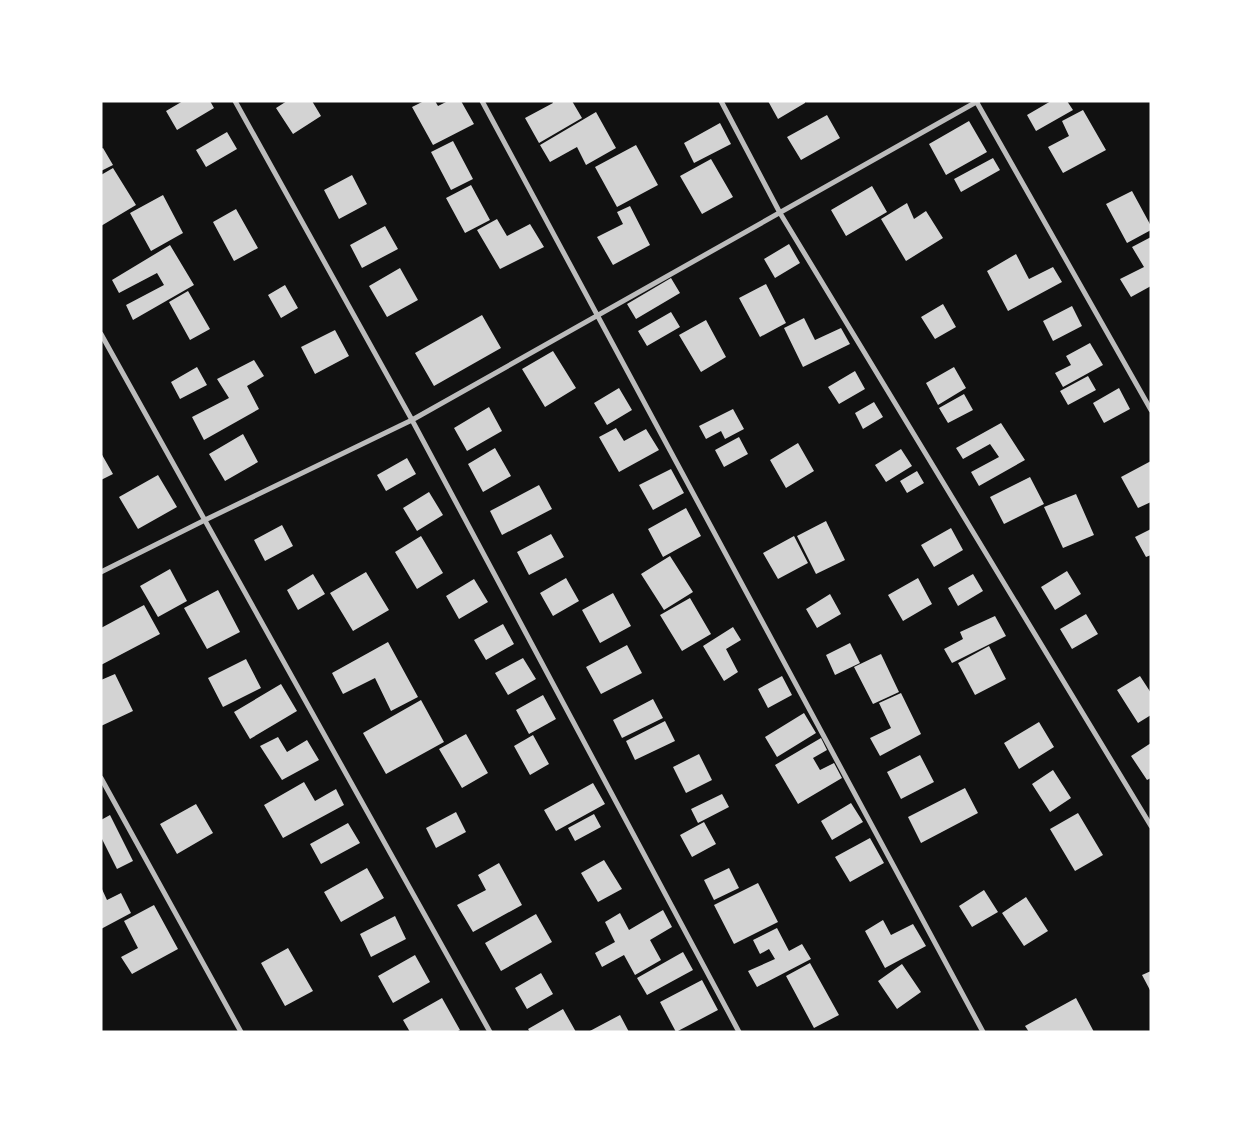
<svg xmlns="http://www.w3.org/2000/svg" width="1252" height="1133" viewBox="0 0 1252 1133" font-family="'Exo 2',sans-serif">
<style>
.building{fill:#d3d3d3}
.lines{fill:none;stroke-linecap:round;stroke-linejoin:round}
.minor{stroke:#bcbcbc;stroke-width:5}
</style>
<rect width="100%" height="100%" fill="#111"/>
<path class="building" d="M183,101h27l4,7 -37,22 -11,-19z
M287,101h25l9,15 -28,18 -17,-26z
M424,101h11l3,5 10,-5h13l13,23 -41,21 -21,-38z
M552,101h20l10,17 -43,25 -14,-25 28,-15z
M768,101h37v2l-27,16z
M1051,101h16l6,9 -37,21 -9,-16z
M1083,110l23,40 -43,23 -15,-26 21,-11 -7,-15z
M596,112l20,36 -30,17 -9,-18 -27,15 -10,-17z
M827,115l13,23 -39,22 -14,-23z
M969,121l18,31 -41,23 -17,-31z
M720,123l11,21 -37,19 -10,-20z
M227,132l10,17 -31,18 -10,-17z
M453,141l20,38 -22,11 -20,-38z
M636,145l22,40 -41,22 -22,-40z
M103,148l10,17 -12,6v-22z
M993,158l7,12 -39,22 -7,-13z
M711,159l22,38 -31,17 -22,-38z
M113,168l23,37 -35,21v-51z
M352,175l15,29 -28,15 -15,-29z
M471,185l19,35 -25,13 -19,-35z
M872,186l15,26 -41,24 -15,-26z
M1132,191l19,35v4l-24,13 -21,-39z
M163,195l20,38 -32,18 -21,-38z
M907,203l7,16 12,-8 17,27 -37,23 -25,-42z
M630,206l20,39 -37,20 -16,-28 26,-13 -6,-12z
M236,209l22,39 -24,13 -21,-39z
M497,219l10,17 23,-12 14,23 -44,22 -23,-39z
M385,226l13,23 -36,19 -12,-23z
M1151,237v49l-20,11 -11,-18 24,-12 -12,-20z
M789,244l11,19 -25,15 -11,-19z
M170,245l24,40 -61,35 -7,-15 38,-20 -7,-12 -38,20 -7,-13z
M1016,254l13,25 24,-12 9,15 -54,29 -21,-40z
M400,268l18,32 -31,17 -18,-31z
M671,278l9,15 -44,26 -9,-15z
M766,284l20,39 -26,14 -21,-39z
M285,285l13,23 -17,10 -13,-23z
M188,291l22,38 -20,11 -21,-38z
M943,304l13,23 -21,12 -14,-22z
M1072,306l10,20 -29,15 -10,-20z
M671,312l9,15 -33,19 -9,-15z
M482,315l19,33 -67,38 -19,-33z
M804,318l11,22 26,-12 9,16 -47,23 -19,-39z
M706,320l20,37 -25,15 -22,-37z
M335,330l14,26 -34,18 -14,-27z
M1090,343l13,22 -40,22 -8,-14 16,-8 -5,-9z
M553,351l23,37 -31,19 -23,-38z
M254,360l10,16 -17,10 12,23 -55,31 -12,-23 37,-19 -12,-19z
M197,367l10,18 -27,14 -9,-17z
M954,367l12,21 -28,17 -12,-22z
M855,371l10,18 -26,15 -11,-17z
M1088,376l8,14 -28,15 -8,-14z
M619,388l13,22 -25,15 -13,-22z
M1119,388l11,21 -26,14 -11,-20z
M964,394l9,16 -25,13 -9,-15z
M874,402l9,15 -20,12 -8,-16z
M489,407l13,24 -35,20 -13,-23z
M733,409l11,20 -19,10 -4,-8 -15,8 -7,-13z
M1001,423l24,37 -46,26 -8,-14 28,-15 -9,-13 -27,15 -7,-11z
M616,428l8,13 22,-12 13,21 -40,22 -20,-35z
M243,434l15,28 -33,19 -16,-27z
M739,437l9,17 -24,13 -9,-17z
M798,443l16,28 -28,17 -16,-28z
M495,448l16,28 -28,16 -15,-28z
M901,449l11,17 -26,16 -11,-17z
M101,453l12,21 -12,6z
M407,458l9,16 -30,17 -9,-16z
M1151,461v41l-13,6 -17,-31z
M671,469l13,24 -31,17 -14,-25z
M917,471l7,12 -17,10 -7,-12z
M158,475l19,32 -39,22 -19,-32z
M1030,477l14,27 -40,20 -14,-27z
M539,485l13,24 -50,26 -12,-24z
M429,492l14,23 -26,16 -14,-23z
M1076,494l18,41 -31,13 -19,-41z
M686,508l15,28 -38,21 -15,-28z
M826,521l19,39 -29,14 -19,-38z
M282,525l11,21 -28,15 -11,-21z
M951,528l12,22 -29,17 -13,-22z
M1151,529v26l-5,2 -11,-20z
M551,534l13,23 -35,18 -12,-23z
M421,536l22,37 -26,16 -22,-37z
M794,536l14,27 -30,16 -15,-26z
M670,556l23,36 -29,18 -23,-36z
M170,569l17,32 -29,16 -18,-31z
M1067,571l14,23 -26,16 -14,-23z
M366,572l23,38 -36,21 -23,-38z
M313,574l12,20 -27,16 -11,-20z
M973,574l10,17 -25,15 -10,-18z
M566,578l13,23 -26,15 -13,-23z
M918,578l14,26 -29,17 -15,-26z
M474,579l14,23 -29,17 -13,-23z
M218,590l22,42 -33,17 -23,-41z
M613,593l18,33 -31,17 -18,-33z
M830,594l11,20 -24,14 -11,-19z
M690,598l21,36 -29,17 -22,-36z
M144,605l16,29 -59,31v-37z
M1086,614l12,20 -26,15 -12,-20z
M995,616l11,20 -54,27 -8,-14 19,-10 -3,-7z
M503,624l11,20 -28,16 -12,-20z
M733,627l8,13 -15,9 12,23 -14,9 -21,-35z
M388,642l30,55 -27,14 -16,-33 -32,16 -11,-21z
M850,643l10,20 -25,12 -9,-20z
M627,645l15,28 -41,21 -15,-27z
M989,646l17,33 -31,16 -17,-32z
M881,654l18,38 -26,12 -19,-37z
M523,658l13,21 -28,16 -13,-22z
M246,659l15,29 -38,19 -15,-29z
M115,674l18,37 -32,15v-46z
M782,676l10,19 -24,13 -10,-19z
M1140,676l11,17v22l-13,8 -21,-33z
M281,684l16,27 -47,28 -16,-27z
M901,693l20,41 -41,22 -10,-18 21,-10 -12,-25z
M543,695l13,24 -27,15 -13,-24z
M653,699l10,19 -41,20 -9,-18z
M421,700l23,42 -58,32 -23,-41z
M804,713l12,20 -39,24 -12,-20z
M665,721l10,20 -40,19 -9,-19z
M1039,722l15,25 -35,22 -15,-26z
M466,734l22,39 -26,15 -23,-39z
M533,735l16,29 -19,11 -16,-29z
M278,737l9,15 20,-12 12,20 -37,20 -22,-34z
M821,738l6,12 -14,8 7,12 14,-7 8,15 -44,26 -23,-39z
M1151,743v35l-4,2 -16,-24z
M699,754l13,26 -26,13 -13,-26z
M920,755l14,27 -33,17 -14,-27z
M1053,770l18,28 -21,14 -18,-28z
M304,782l11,19 21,-12 8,16 -61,33 -19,-33z
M593,783l12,21 -49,27 -12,-21z
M965,788l13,25 -57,30 -13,-26z
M722,794l7,13 -31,16 -7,-14z
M851,803l12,19 -31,18 -11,-19z
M196,804l17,29 -36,21 -17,-30z
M456,812l10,20 -30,16 -10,-20z
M1078,813l25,42 -28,16 -25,-42z
M594,814l7,13 -26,14 -7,-13z
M110,815l23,46 -16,8 -16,-32v-17z
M704,822l12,22 -24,13 -12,-22z
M348,823l12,20 -39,21 -11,-20z
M870,838l14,25 -34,19 -15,-25z
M604,860l18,29 -24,13 -17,-29z
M499,863l23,42 -49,27 -16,-27 29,-15 -8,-15z
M367,868l17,30 -43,24 -17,-30z
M729,868l10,20 -25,12 -10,-20z
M758,883l20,39 -44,22 -20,-39z
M101,887l6,13 14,-7 10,20 -30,16z
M984,890l14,22 -26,15 -13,-21z
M1026,897l22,34 -24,15 -22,-33z
M154,905l24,44 -46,25 -11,-17 17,-9 -14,-27z
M663,910l9,17 -22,13 11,20 -26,15 -11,-20 -22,12 -7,-14 20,-11 -10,-20 15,-9 9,17z
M536,914l16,28 -51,29 -16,-28z
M395,916l11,23 -35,18 -11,-23z
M883,920l8,15 22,-11 13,22 -41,22 -20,-37z
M777,928l12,23 13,-7 9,15 -54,28 -9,-16 27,-12 -6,-10 -9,5 -7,-14z
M288,948l25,43 -28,15 -24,-43z
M683,952l10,18 -46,25 -10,-17z
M415,955l15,27 -37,21 -15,-27z
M810,963l29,52 -25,13 -28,-52z
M902,964l19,28 -24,17 -19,-28z
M1151,971v21l-9,-17z
M541,973l12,21 -26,15 -12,-21z
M702,980l16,30 -42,22 -16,-30z
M442,998l18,32 -4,2h-46l-7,-12z
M1076,998l18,34h-65l-4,-6z
M563,1009l13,23h-46l-2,-3z
M620,1015l9,17h-41z"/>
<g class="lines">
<path class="minor" d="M235,101l177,319 327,612
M482,101l501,931
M721,101l59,112 371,613
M976,101l175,309
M101,334l389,698
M101,572l104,-52 207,-100 566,-319
M101,778l140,254"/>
</g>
<rect width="1252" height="1133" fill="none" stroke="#ffffff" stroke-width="205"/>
</svg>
